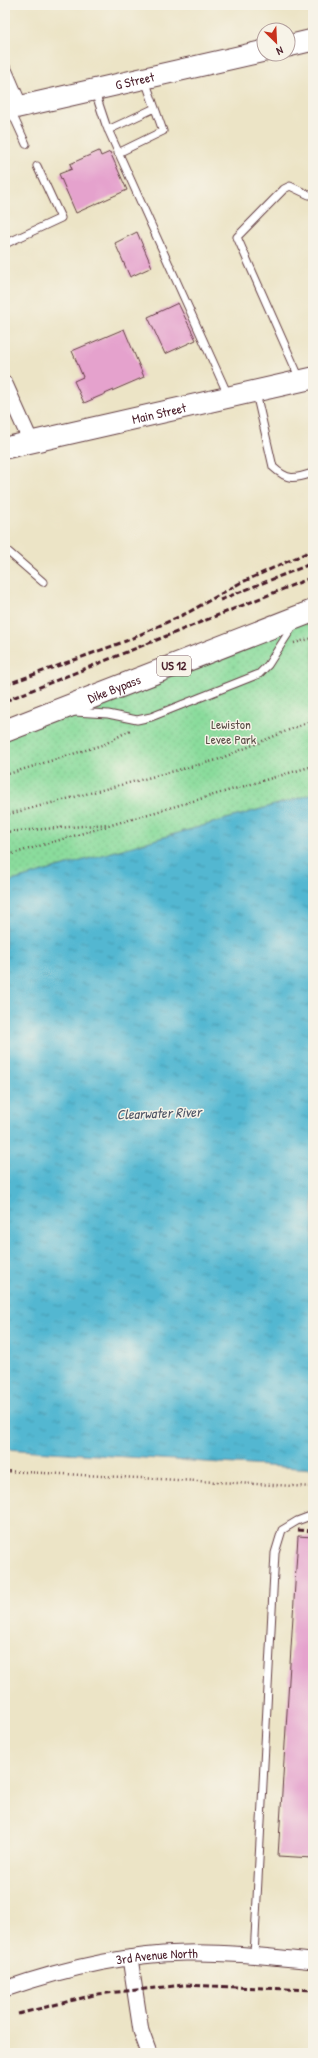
<svg xmlns="http://www.w3.org/2000/svg" width="318" height="2058" viewBox="0 0 318 2058" font-family="'Patrick Hand',sans-serif">
<style>
.park{fill:url(#park-dots);stroke:#6a7e64}
.water{fill:url(#water-ripples);stroke:#4e6b7e}
.building{fill:#e5a2cd}
.lines{fill:none;stroke-linecap:round;stroke-linejoin:round}
.lane-casing{stroke:#623d42;stroke-width:9}
.street-casing{stroke:#623d42;stroke-width:17}
.secondary-casing{stroke:#623d42;stroke-width:23}
.highway-casing{stroke:#623d42;stroke-width:24}
.path{stroke:#623d42;stroke-width:2.5;stroke-dasharray:1 3;stroke-linecap:butt}
.lane{stroke:#fff;stroke-width:7}
.street{stroke:#fff;stroke-width:15}
.secondary{stroke:#fff;stroke-width:21}
.highway{stroke:#fff;stroke-width:22}
.rail{stroke:#4a1f2b;stroke-width:3;stroke-dasharray:6 3;stroke-linecap:butt}
.labels{text-anchor:middle;stroke-width:3;stroke-linejoin:round;paint-order:stroke}
.shield{fill:#f7f3e8;stroke:#7e5f64;stroke-width:1}
.shield-label{font-size:12px;font-weight:bold;fill:#4a1f2b}
.street-label{font-size:13px;fill:#4a1f2b;stroke:#f7f3e8}
.park-label{font-size:13px;fill:#5a4e47;stroke:#f7f3e8}
.water-label{font-size:14px;font-style:italic;fill:#4d5465;stroke:#f7f3e8}
</style>
<defs>
<pattern id="park-dots" width="8" height="8" patternUnits="userSpaceOnUse"><rect width="8" height="8" fill="#8adc9c"/><path d="M2 2h.1M6 6h.1" fill="none" stroke="#79bc87" stroke-width="1.8" stroke-linecap="round"/></pattern>
<pattern id="water-ripples" width="26" height="14" patternUnits="userSpaceOnUse"><rect width="26" height="14" fill="#52b7d1"/><path d="M2 4q2-2 4 0t4 0M15 11q2-2 4 0t4 0" fill="none" stroke="#4694aa"/></pattern>
</defs>
<rect width="100%" height="100%" fill="#f7f3e8"/>
<filter id="ink" filterUnits="userSpaceOnUse"><feTurbulence type="fractalNoise" baseFrequency=".025" numOctaves="2"/><feDisplacementMap in="SourceGraphic" scale="8" xChannelSelector="R" yChannelSelector="G"/><feConvolveMatrix kernelMatrix="1 2 1 2 8 2 1 2 1" color-interpolation-filters="sRGB"/></filter>
<filter id="wash" filterUnits="userSpaceOnUse"><feTurbulence type="fractalNoise" baseFrequency=".012" numOctaves="4" result="noise"/><feDisplacementMap in="SourceGraphic" scale="16" xChannelSelector="R" yChannelSelector="G"/><feGaussianBlur stdDeviation="0.9" result="paint"/><feColorMatrix in="noise" values="0 0 0 0 0 0 0 0 0 0 0 0 0 0 0 0 0 1.4 0 .05"/><feComposite in="paint" operator="in"/></filter>
<g filter="url(#wash)">
<rect width="100%" height="100%" fill="#ece4c6"/>
<path class="park" d="M313,611v183l-308,89v-152z"/>
<path class="water" d="M313,794v675l-308,-20v-566z"/>
<g id="blocks">
<path class="building" d="M99,151l2,5 9,-4 17,38 -51,23 -17,-39 13,-5 -2,-5z
M137,232l15,35 -22,10 -15,-34z
M178,303l18,37 -31,14 -17,-37z
M124,329l20,48 -60,26 -10,-22 9,-4 -11,-26z
M298,1536l15,1v321l-35,-2z"/>
</g>
</g>
<g filter="url(#ink)">
<use href="#blocks" fill-opacity="0" stroke="#623d42" stroke-width="1"/>
<g class="lines">
<defs>
<path id="lane" d="M95,92l11,33 122,270
M11,111l15,33
M108,130l47,-22
M118,153l45,-22 -18,-51
M5,244l56,-26 -24,-52
M300,379l-63,-142 47,-48 6,-3 19,9h4
M256,393l17,74c15,14 21,12 40,6
M5,549l38,33
M74,712l34,2 29,6 14,-3 108,-43 9,-9 25,-39
M254,1956l21,-403 7,-23 15,-9 16,-6"/>
<g id="street">
<path d="M5,72l15,35"/>
<path d="M5,384l26,58"/>
<path d="M130,1958l11,73 8,22"/>
<path id="s1" d="M5,1989c58,-20 119,-35 181,-36 42,-1 85,4 127,8"/>
</g>
<g id="secondary">
<path d="M288,46l25,-6"/>
<path id="s2" d="M5,110l259,-59"/>
<path id="s3" d="M5,448l308,-70"/>
</g>
<g id="highway">
<path id="s4" d="M5,731l308,-120"/>
</g>
</defs>
<use href="#lane" class="lane-casing"/>
<use href="#street" class="street-casing"/>
<use href="#secondary" class="secondary-casing"/>
<use href="#highway" class="highway-casing"/>
<path class="path" d="M294,643l19,-5
M5,775l100,-31 27,-15
M5,815l212,-55 96,-40
M5,832l104,-8
M5,856l308,-90
M5,1471l308,16"/>
<use href="#lane" class="lane"/>
<use href="#street" class="street"/>
<use href="#secondary" class="secondary"/>
<use href="#highway" class="highway"/>
<path class="rail" d="M220,600l93,-37
M5,685l121,-44 63,-29 51,-29 73,-33
M5,701l308,-124
M298,1530l15,1
M18,2014l80,-20 86,-9 129,5"/>
</g>
</g>
<g class="labels">
<rect class="shield" x="157" y="656" width="34" height="20" rx="3"/>
<g class="shield-label">
<text x="174" y="670">US 12</text>
</g>
<g class="street-label">
<text dy="5" stroke="none"><textPath href="#s2" startOffset="133">G Street</textPath></text>
<text dy="5" stroke="none"><textPath href="#s3" startOffset="158">Main Street</textPath></text>
<text dy="5" stroke="none"><textPath href="#s4" startOffset="117">Dike Bypass</textPath></text>
<text dy="5" stroke="none"><textPath href="#s1" startOffset="156">3rd Avenue North</textPath></text>
</g>
<g class="park-label">
<text x="231" y="729">Lewiston<tspan x="231" dy="15">Levee Park</tspan></text>
</g>
<g class="water-label">
<text transform="translate(159 1113) rotate(-2)" y="5">Clearwater River</text>
</g>
</g>
<rect width="318" height="2058" fill="none" stroke="#f7f3e8" stroke-width="20"/>
<g transform="translate(276 42) rotate(156)"><circle r="19" fill="#f7f3e8" stroke="#b29e9c"/>
<path d="M0-3L7 15L0 10L-7 15Z" fill="#c8321e"/>
<text y="-6" font-size="11" font-weight="bold" text-anchor="middle" fill="#4a1f2b">N</text>
</g>
</svg>
